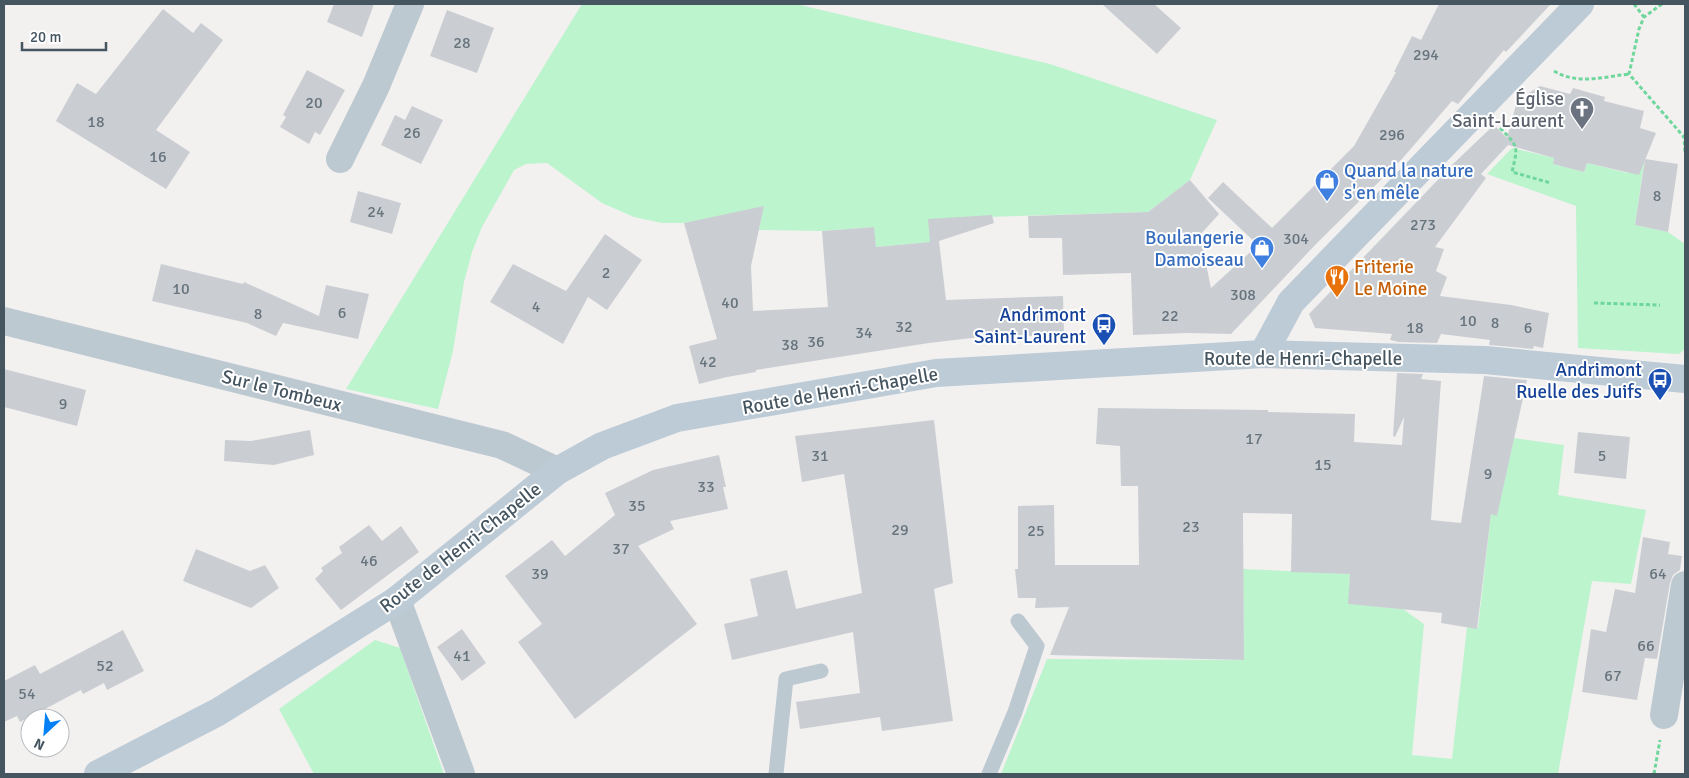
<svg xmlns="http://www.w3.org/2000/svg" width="1689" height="778" viewBox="0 0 1689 778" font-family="Signika,sans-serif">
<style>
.green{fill:#bbf4cd}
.building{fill:#caced3}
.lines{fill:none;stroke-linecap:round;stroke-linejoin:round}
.path{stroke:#6fd79c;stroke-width:3;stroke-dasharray:4 2.5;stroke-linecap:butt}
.lane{stroke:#bdc9d1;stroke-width:15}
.street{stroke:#bdc9d1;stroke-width:28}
.secondary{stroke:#bccbd6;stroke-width:28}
.labels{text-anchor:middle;stroke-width:4;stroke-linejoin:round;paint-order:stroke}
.number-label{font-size:16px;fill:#67747d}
.worship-label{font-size:19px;fill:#5b616d;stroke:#fff;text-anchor:end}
.shop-label{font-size:19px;fill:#366cbe;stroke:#fff;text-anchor:start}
.food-label{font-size:19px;fill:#c56008;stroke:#fff;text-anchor:start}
.transit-label{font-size:19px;fill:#164399;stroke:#fff;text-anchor:end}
.street-label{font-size:19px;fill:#465660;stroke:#fff}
</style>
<rect width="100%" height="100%" fill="#f3f0f0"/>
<path class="green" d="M582,4h214l254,60 167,56 -27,60 -42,32 -197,6 -21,24 -54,5 -3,-20 -51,4 -63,-1 4,-23 -79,16h-22l-28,-6 -32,-14 -55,-40 -21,1 -12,6 -32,57 -10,25 -8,30 -11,69 -15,58 -92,-20z
M1512,148l42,10 -1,6 31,8 3,-9 41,10 2,-14 14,4 -9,62 33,7 17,12v105l-6,5 -101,-6 -2,-142 -89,-32z
M1514,438l50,7 -6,50 88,15 -15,74 -39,-3 -34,193h-557l46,-115 197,1 -1,-91 107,5 -1,30 54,5 21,15 -12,131 40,4 15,-132 11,1 13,-114 6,1z
M375,640l25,8 44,126h-130l-35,-65z"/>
<path class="building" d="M334,4h40l-12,33 -35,-15z
M1102,4h52l27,24 -24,26z
M1439,4h112l-45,48 -2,-2 -46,54 -6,-3 -50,58 -85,84 -86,91 -43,-1 -55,2 -2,-62 -68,2 -1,-37h-33l-1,-22 120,-4 42,-32 29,34 -19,21 11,53 47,-43 -50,-47 15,-16 49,46 82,-82 42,-74h-2l18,-36 9,4z
M163,9l30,24 8,-10 22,17 -67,90 34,22 -24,37 -110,-68 21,-38 19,11z
M447,10l47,18 -17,45 -47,-17z
M307,70l38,20 -25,45 -5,-3 -6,12 -29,-17 6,-10 -3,-2z
M1540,86l30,8 3,-6 32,9 -1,4 40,10 -4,17 16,5 -17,42 -52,-12 -3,9 -31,-8 1,-6 -46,-13 -27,29 5,4 -51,69 9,2 -8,22 11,6 -7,19 71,9 38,8 -6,35 -9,-2 -1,3 -44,-4 1,-5 -49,-6 -4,9 -38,-1 -9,-2 2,-6 -77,-6 -6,-14 145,-151 40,-38 13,13 9,-33 10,-6 1,-5z
M412,106l31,14 -22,44 -40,-19 14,-30 10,5z
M1645,159l33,5 -10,68 -33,-7z
M358,191l43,12 -9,31 -42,-12z
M764,206l-13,60 2,45 75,-4 -6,-76 52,-4 2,20 54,-5 -2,-23 64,-4 2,8 -55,18 7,59 117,-4 1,39 -84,2 -51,6 -173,27v2l-29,5 -28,7 -10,-38 28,-7 -33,-116z
M605,234l37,26 -35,50 -19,-13 -25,47 -73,-42 23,-38 53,27z
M161,264l82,20 1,-2 75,34 7,-31 43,9 -11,45 -75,-16 -7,13 -29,-13 -95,-22z
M4,369l82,21 -9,36 -73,-19z
M1397,373l26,1 -2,5 20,2 -10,139 30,3 23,-147 43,4 -30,136 -6,-2 -14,115 -36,-6 1,-10 -94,-9 2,-30 -59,-2 1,-58 -49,-1 1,147 -194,-5 19,-48 -34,1 1,-10h-18l-3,-29h3v-63l36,-1 1,60h84l-1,-79h-17l-1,-40 -24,-2 2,-36 170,2v2l87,2 -1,28 48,3 2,-28 -9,20 -2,-1z
M934,420l19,163 -19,6 19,132 -71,10 -2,-14 -80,12 -4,-27 64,-9 -7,-61 -121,28 -8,-36 34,-8 -8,-37 37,-9 9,39 66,-16 -18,-119 -42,8 -7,-46z
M310,430l4,25 -40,10 -50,-4 1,-21 26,1z
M1578,432l52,5 -4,42 -52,-6z
M719,455l7,32h-3l5,22 -58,12 4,8 -36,17 59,78 -122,95 -57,-77 24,-18 -37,-48 47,-36 13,16 50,-41 -10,-22 48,-23z
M369,525l13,16 19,-15 18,26 -78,58 -26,-31 8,-8 -2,-3 21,-15 -3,-6z
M1643,537l27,5 -2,12 14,2 -2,14 -7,5 -3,8 -13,76 -12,-1 -8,42 -55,-8 9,-63 15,3 9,-43 20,4z
M196,549l54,22 15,-6 14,23 -28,20 -68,-27z
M462,629l24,34 -24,18 -25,-34z
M123,630l21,41 -37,19 -3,-7 -21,11 -2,-4 -61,32 -3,-6 -13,6v-41l31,-16 5,9z"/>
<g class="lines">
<path class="path" d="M1634,4l10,13
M1662,4l-18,13 -5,12 -10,45 55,63 1,15
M1554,71c23,14 49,6 75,3
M1500,128c19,19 18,18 12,44l39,11
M1594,303l66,2
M1654,774l6,-34"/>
<path class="lane" d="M776,774l10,-95 35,-8
M989,774l26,-62 22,-66 -19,-25"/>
<path class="street" d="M340,159l36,-73 34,-82
M4,321l498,124 55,26
M397,600l64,174
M1664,715l21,-130"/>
<path class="secondary" d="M1263,354l28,-52 289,-298
M98,774l120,-62 179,-112 160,-129 45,-25 75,-28 259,-45 327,-19 222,6 200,19"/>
</g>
<defs>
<symbol id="church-pin" viewBox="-11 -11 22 30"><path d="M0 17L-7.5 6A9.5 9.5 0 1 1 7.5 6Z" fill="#6b7280" stroke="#fff"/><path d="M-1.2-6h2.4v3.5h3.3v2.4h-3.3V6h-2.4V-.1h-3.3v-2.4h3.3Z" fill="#fff"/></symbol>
<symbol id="shop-pin" viewBox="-11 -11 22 30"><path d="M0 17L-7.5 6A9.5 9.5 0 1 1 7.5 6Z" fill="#3f7fe0" stroke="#fff"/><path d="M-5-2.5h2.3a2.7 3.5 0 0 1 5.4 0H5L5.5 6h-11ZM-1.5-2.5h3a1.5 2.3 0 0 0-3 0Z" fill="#fff"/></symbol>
<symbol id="restaurant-pin" viewBox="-11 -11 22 30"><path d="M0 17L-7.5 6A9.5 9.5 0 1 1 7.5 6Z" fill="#e8710a" stroke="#fff"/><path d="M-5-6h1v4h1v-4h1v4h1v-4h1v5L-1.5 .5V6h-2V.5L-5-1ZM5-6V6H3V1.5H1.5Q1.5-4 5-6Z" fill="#fff"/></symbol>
<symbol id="bus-pin" viewBox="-11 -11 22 30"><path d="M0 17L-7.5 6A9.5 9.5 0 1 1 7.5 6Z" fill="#1a4fb4" stroke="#fff"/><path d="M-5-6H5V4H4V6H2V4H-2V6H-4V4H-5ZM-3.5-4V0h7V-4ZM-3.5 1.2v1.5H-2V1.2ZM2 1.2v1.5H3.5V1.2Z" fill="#fff"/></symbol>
</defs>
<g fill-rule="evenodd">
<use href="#church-pin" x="1568" y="95" width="28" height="38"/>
<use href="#shop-pin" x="1313" y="167" width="28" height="38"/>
<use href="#shop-pin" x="1248" y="234" width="28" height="38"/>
<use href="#restaurant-pin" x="1323" y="263" width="28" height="38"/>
<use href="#bus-pin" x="1090" y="311" width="28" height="38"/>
<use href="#bus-pin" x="1646" y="366" width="28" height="38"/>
</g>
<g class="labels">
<g class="number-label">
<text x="462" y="48">28</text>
<text x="1426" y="60">294</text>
<text x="314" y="108">20</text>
<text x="96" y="127">18</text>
<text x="412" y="138">26</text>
<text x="1392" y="140">296</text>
<text x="158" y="162">16</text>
<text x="1657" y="201">8</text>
<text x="376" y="217">24</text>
<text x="1423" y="230">273</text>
<text x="1296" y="244">304</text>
<text x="606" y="278">2</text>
<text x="181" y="294">10</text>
<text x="1243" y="300">308</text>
<text x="730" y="308">40</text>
<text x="536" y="312">4</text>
<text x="342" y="318">6</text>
<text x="258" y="319">8</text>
<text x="1170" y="321">22</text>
<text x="1468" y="326">10</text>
<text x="1495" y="328">8</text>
<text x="904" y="332">32</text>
<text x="1415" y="333">18</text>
<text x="1528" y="333">6</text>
<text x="864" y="338">34</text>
<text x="816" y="347">36</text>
<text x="790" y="350">38</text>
<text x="708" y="367">42</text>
<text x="63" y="409">9</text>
<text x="1254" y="444">17</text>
<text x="820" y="461">31</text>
<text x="1602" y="461">5</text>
<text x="1323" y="470">15</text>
<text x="1488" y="479">9</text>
<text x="706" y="492">33</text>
<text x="637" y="511">35</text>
<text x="1191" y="532">23</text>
<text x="900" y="535">29</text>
<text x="1036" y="536">25</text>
<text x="621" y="554">37</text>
<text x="369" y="566">46</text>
<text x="540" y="579">39</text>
<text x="1658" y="579">64</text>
<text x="1646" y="651">66</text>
<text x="462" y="661">41</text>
<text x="105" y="671">52</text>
<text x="1613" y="681">67</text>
<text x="27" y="699">54</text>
</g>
<g class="worship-label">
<text x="1564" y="105">Église<tspan x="1564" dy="22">Saint-Laurent</tspan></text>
</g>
<g class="shop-label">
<text x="1344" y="177">Quand la nature<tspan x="1344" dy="22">s'en mêle</tspan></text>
<text x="1244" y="244" text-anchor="end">Boulangerie<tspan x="1244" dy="22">Damoiseau</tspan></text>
</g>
<g class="food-label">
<text x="1354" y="273">Friterie<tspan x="1354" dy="22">Le Moine</tspan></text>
</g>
<g class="transit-label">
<text x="1086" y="321">Andrimont<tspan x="1086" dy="22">Saint-Laurent</tspan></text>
<text x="1642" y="376">Andrimont<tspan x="1642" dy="22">Ruelle des Juifs</tspan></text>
</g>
<g class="street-label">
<text x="1303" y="365">Route de Henri-Chapelle</text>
<text transform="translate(282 390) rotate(14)" y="7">Sur le Tombeux</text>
<text transform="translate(840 390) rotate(-10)" y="7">Route de Henri-Chapelle</text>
<text transform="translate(460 547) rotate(-38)" y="7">Route de Henri-Chapelle</text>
</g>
</g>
<rect width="1689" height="778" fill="none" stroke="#465660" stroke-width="10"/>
<g transform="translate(45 733) rotate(206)"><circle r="24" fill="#ffffff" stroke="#b5bbbf"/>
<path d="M0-4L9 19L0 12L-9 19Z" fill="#0581f8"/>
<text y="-8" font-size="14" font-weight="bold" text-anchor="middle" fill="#465660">N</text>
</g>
<path d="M22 42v8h84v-8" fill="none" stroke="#465660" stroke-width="2.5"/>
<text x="30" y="42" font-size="15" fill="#465660" stroke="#ffffff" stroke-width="4" paint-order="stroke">20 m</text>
</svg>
